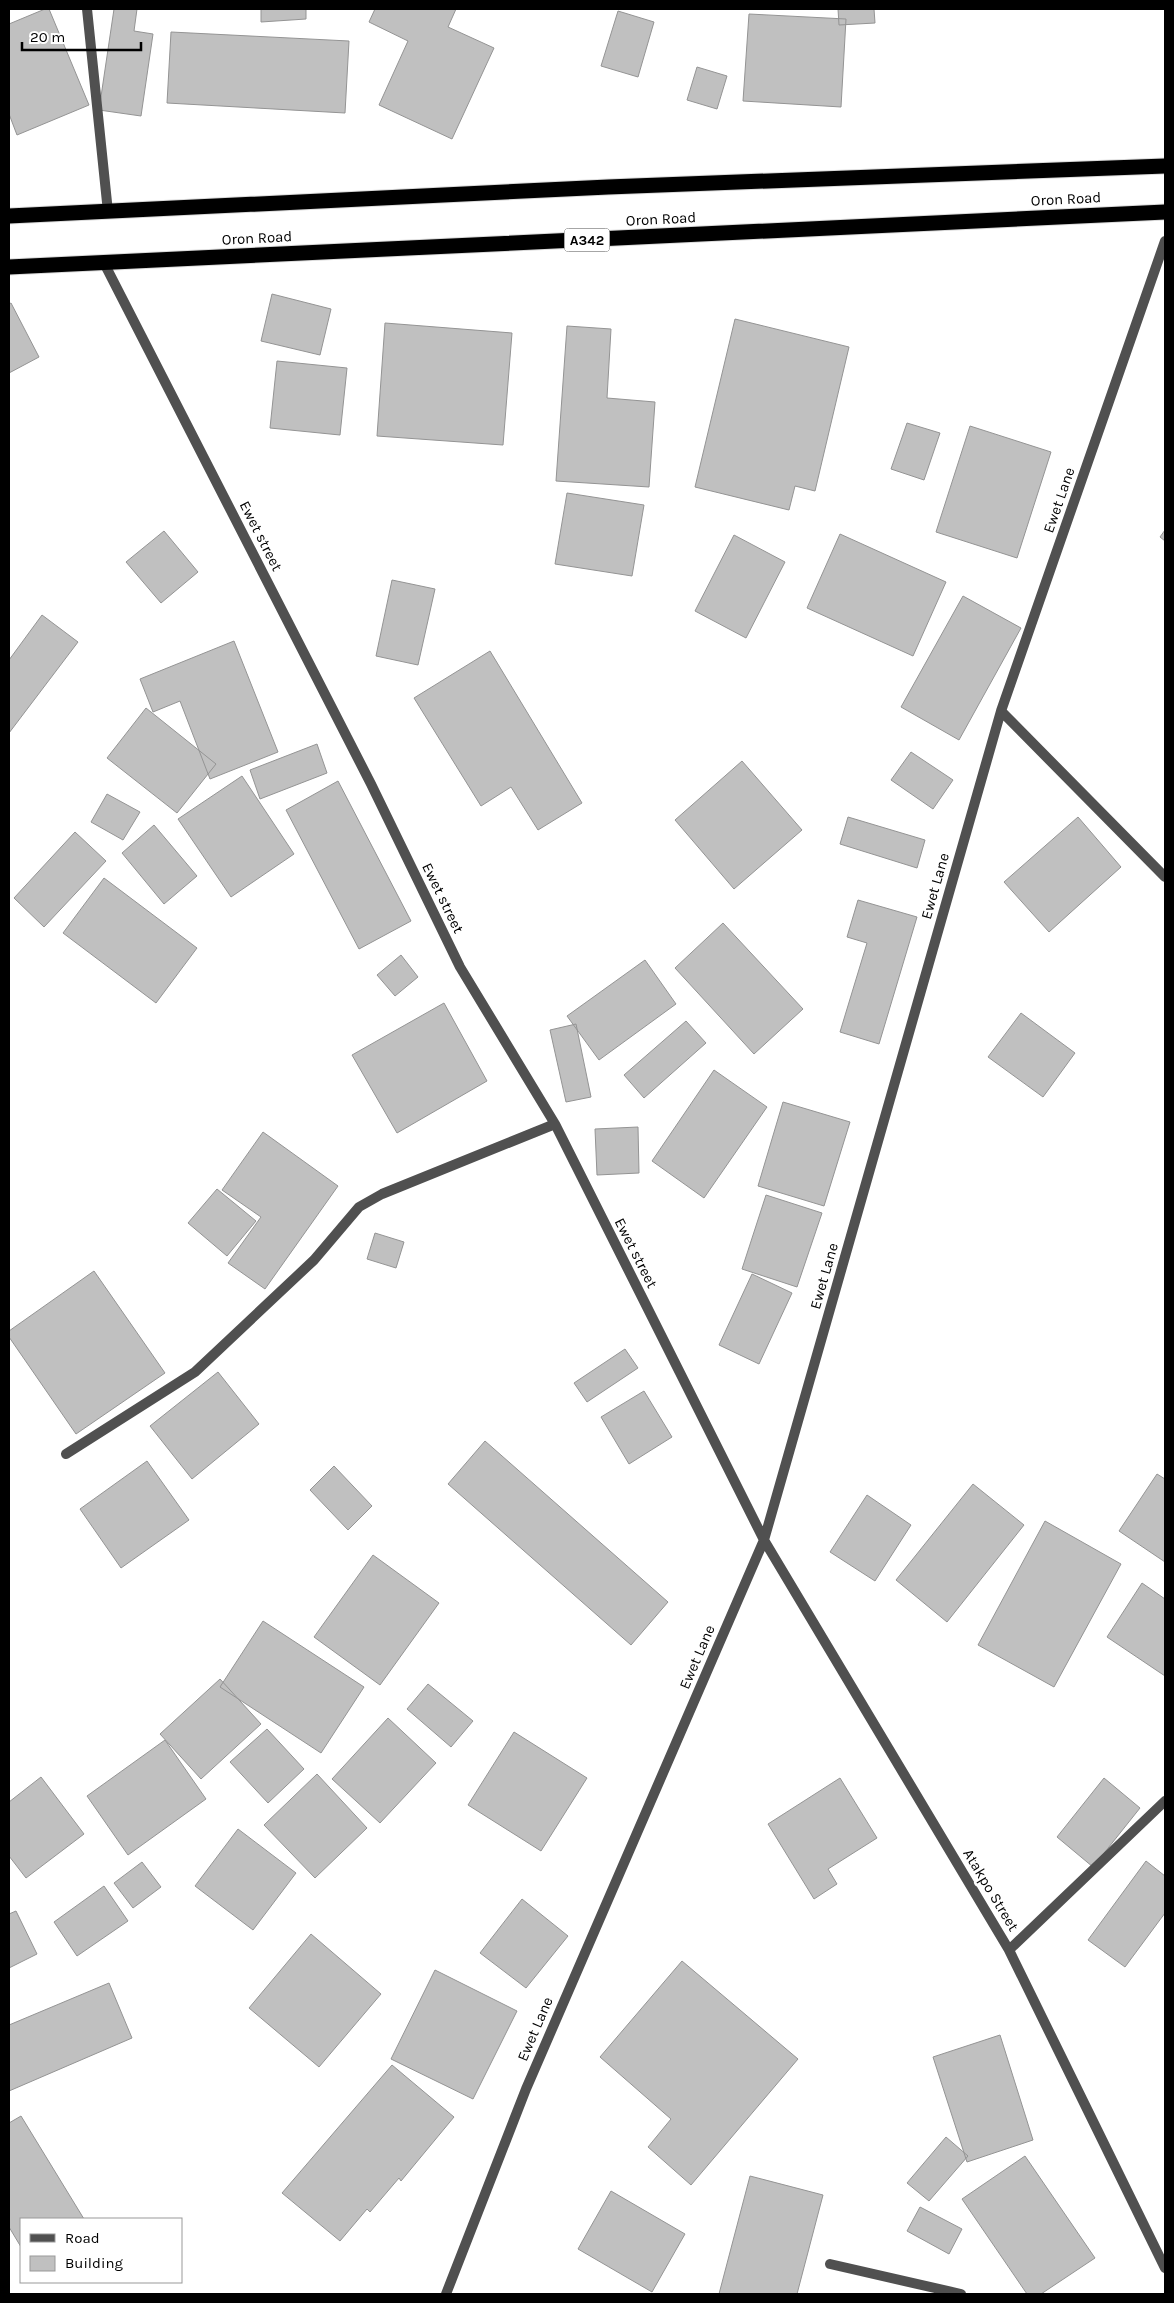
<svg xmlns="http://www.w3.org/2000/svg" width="1174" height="2303" viewBox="0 0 1174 2303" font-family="Karla,sans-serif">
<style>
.building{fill:#c0c0c0;stroke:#949494}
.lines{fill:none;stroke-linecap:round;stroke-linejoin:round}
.highway-casing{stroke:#dbdbdb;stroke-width:17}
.lane{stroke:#505050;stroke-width:10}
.street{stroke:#505050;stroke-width:10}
.highway{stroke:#000;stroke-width:15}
.labels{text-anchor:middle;stroke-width:5;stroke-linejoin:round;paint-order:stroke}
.shield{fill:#fff;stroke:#4c4c4c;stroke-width:1}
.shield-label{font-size:14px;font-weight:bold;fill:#000}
.street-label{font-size:15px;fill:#000;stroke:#fff}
</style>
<rect width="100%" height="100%" fill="#fff"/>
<path class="building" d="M45,9h4l40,96 -72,30 -8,-21v-90z
M114,9h23l-3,22 19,3 -12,82 -42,-6z
M261,9h45v10l-45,3z
M375,9h81l-8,18 46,21 -42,91 -73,-34 29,-64 -39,-19z
M838,9h36l1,14 -36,2z
M618,11l36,11 -16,55 -37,-11z
M749,14l97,5 -5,88 -98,-6z
M171,32l178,9 -4,72 -178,-10z
M697,67l30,9 -10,33 -30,-9z
M272,294l59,15 -11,46 -59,-14z
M11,303l28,54 -30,16v-69z
M735,319l114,28 -34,144 -20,-5 -6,24 -94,-23z
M385,323l127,10 -9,112 -126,-9z
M567,326l44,3 -4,69 48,4 -6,85 -93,-6z
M277,361l70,7 -7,67 -70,-7z
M907,423l33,10 -16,47 -33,-11z
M970,426l81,26 -34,106 -81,-26z
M567,493l77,12 -12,71 -77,-12z
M1165,530v11l-5,-4z
M164,531l34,41 -37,31 -35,-41z
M840,534l106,48 -33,74 -106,-48z
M734,535l51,27 -39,76 -51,-27z
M392,580l43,9 -17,76 -42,-9z
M963,596l58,32 -62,112 -58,-33z
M42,615l36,27 -69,91v-73z
M234,641l44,111 -68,27 -30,-78 -27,11 -13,-33z
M490,651l92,152 -44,27 -27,-43 -30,19 -67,-108z
M146,708l70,56 -39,49 -70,-55z
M317,744l10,29 -67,26 -10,-29z
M911,752l42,28 -20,29 -42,-29z
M742,761l60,69 -68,59 -59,-69z
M242,776l52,78 -63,43 -53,-78z
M338,781l73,140 -52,28 -73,-139z
M107,794l33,18 -17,28 -32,-18z
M848,817l77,23 -8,28 -77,-24z
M1078,817l43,50 -72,65 -45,-50z
M154,825l43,51 -33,28 -42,-51z
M75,832l31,29 -62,66 -30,-29z
M104,878l93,70 -41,55 -93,-70z
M858,900l59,17 -38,127 -39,-12 27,-89 -20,-6z
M723,923l80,86 -49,45 -79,-86z
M401,955l17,22 -23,19 -18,-21z
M645,960l31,44 -77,56 -32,-44z
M444,1003l43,78 -90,52 -45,-78z
M1021,1013l54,40 -32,44 -55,-40z
M686,1021l20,22 -62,55 -20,-23z
M576,1024l15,73 -25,5 -16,-72z
M714,1070l53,37 -63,91 -52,-37z
M783,1102l67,20 -26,84 -66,-20z
M638,1127l1,46 -42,2 -2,-46z
M263,1132l75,54 -73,103 -37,-26 33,-46 -39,-27z
M217,1189l39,32 -29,35 -39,-33z
M766,1195l56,18 -25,74 -55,-18z
M375,1233l29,9 -8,26 -29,-9z
M94,1271l71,102 -89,61 -67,-97v-6z
M752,1274l40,19 -33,71 -40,-19z
M625,1349l13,19 -51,34 -13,-19z
M218,1372l41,52 -67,55 -42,-53z
M644,1391l28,46 -43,27 -28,-47z
M485,1441l183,161 -37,43 -183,-161z
M147,1461l42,59 -68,48 -41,-59z
M334,1466l38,40 -24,24 -38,-40z
M1157,1474l8,5v83l-46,-31z
M973,1484l51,41 -77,97 -51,-42z
M867,1495l44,30 -36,56 -45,-29z
M1045,1521l76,43 -67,123 -76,-42z
M373,1555l66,48 -59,82 -66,-48z
M1142,1583l23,16v77l-58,-39z
M263,1621l101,66 -43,66 -101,-66z
M220,1679l41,45 -60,55 -41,-45z
M428,1684l45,37 -22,26 -44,-38z
M388,1718l48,45 -56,60 -48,-44z
M267,1729l37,40 -36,34 -38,-41z
M514,1732l73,46 -46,73 -73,-46z
M165,1740l41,59 -78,56 -41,-59z
M317,1774l50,54 -52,50 -51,-53z
M41,1777l43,57 -58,44 -17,-22v-54z
M840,1778l37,60 -49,31 9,15 -23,15 -46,-75z
M1104,1778l36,30 -47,59 -36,-30z
M238,1829l58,44 -43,57 -58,-44z
M1146,1861l19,15v37l-40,54 -37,-27z
M142,1862l19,25 -28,21 -19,-25z
M104,1886l24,35 -51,35 -23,-34z
M522,1899l46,37 -42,52 -46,-35z
M16,1911l21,43 -28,14v-54z
M311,1934l70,60 -62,73 -70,-59z
M682,1961l116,98 -107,126 -43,-38 23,-28 -71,-62z
M435,1970l82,41 -44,88 -82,-40z
M109,1983l23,55 -123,53v-66z
M1000,2035l33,105 -66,22 -34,-105z
M392,2065l62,52 -53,64 -2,-3 -29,34 -3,-3 -27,32 -58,-48z
M21,2116l63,103h-63v28l-12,-20v-104z
M946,2137l22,19 -39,45 -22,-18z
M1025,2156l70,102 -54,36h-14l-65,-95z
M750,2176l73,19 -26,99h-78z
M611,2191l74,43 -33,58 -74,-43z
M920,2207l42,22 -13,25 -42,-23z"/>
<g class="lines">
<defs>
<path id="highway" d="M9,216l599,-29 557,-21
M9,267l1156,-55"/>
</defs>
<use href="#highway" class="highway-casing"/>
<path class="lane" d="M830,2264l131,30"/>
<path class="street" d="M87,9l21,203
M104,263l267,521 89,183 95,157 209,416 245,410 156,318
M1001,711l164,166
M66,1454l129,-82 119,-112 45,-53 23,-13 173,-70
M1009,1950l156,-149
M446,2294l80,-205 238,-549 237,-829 164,-470"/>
<use href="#highway" class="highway"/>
</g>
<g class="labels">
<rect class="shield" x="564.5" y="228.5" width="45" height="23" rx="4"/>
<g class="shield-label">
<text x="587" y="245">A342</text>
</g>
<g class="street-label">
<text transform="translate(1066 199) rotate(-3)" y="5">Oron Road</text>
<text transform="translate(661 219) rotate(-3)" y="5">Oron Road</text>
<text transform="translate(257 238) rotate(-3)" y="5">Oron Road</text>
<text transform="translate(1059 500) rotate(-71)" y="5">Ewet Lane</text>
<text transform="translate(261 536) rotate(63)" y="5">Ewet street</text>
<text transform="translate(935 886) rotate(-74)" y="5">Ewet Lane</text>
<text transform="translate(443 898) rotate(64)" y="5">Ewet street</text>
<text transform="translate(636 1253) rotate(63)" y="5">Ewet street</text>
<text transform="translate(824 1276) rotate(-74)" y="5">Ewet Lane</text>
<text transform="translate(697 1657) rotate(-67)" y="5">Ewet Lane</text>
<text transform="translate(991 1890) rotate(59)" y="5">Atakpo Street</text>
<text transform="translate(535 2029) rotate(-67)" y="5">Ewet Lane</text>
</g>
</g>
<rect width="1174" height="2303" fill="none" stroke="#000000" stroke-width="20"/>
<rect x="20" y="2218" width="162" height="65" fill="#ffffff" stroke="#999999"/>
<rect x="30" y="2234" width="25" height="8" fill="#505050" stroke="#999999"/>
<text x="65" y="2243" font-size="15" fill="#000000">Road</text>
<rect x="30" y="2256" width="25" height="15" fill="#c0c0c0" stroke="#999999"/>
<text x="65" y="2268" font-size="15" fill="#000000">Building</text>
<path d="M22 42v8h119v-8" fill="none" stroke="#000000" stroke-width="2.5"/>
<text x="30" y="42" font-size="15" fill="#000000" stroke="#ffffff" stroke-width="4" paint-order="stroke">20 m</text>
</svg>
